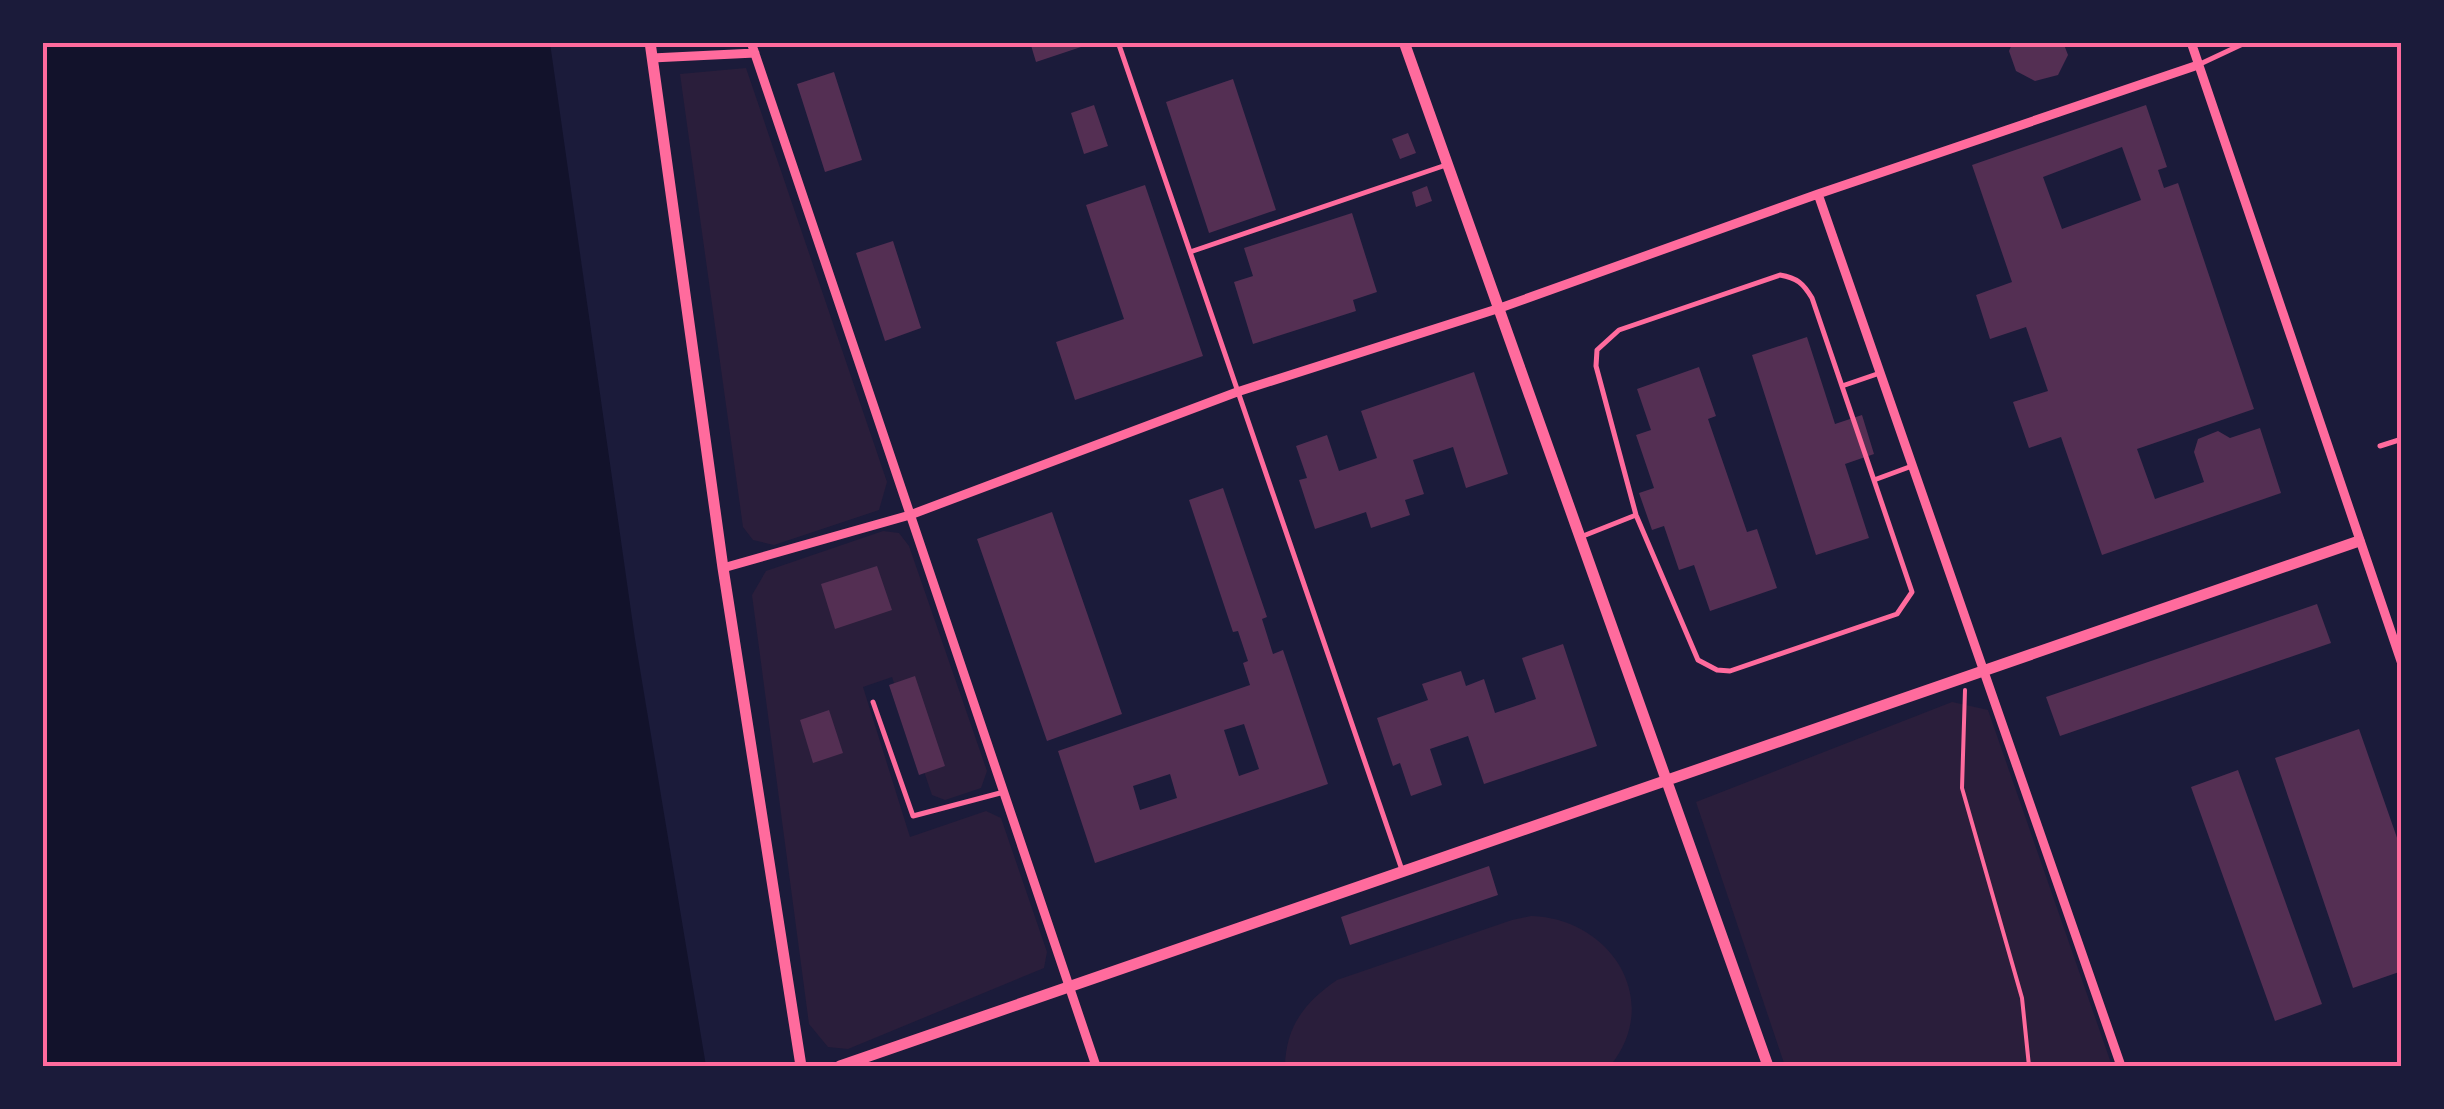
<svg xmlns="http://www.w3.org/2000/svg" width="2444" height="1109" viewBox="0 0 2444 1109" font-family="'Crimson Pro',serif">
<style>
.green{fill:#2a1e3b}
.water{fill:#12122b}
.building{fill:#542f53;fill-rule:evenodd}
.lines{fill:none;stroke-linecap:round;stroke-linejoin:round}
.path{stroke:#ff6b9d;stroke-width:4}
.service{stroke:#ff6b9d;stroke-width:5}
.minor{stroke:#ff6b9d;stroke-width:9}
.tertiary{stroke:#ff6b9d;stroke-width:11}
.neatline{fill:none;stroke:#ff6b9d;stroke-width:4}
</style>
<rect width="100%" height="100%" fill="#1b1b3a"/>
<path class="green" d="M746,68l141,414 -8,28 -105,35 -21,-5 -10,-13 -63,-453z
M883,531l16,2 10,13 78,225 -6,17 -36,12 -13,-5 -40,-118 -29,10 47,150 76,-26 15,7 46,134 -3,16 -196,81 -20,-2 -19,-23 -57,-429 14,-24z
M1952,702l36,8 124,356h-327l-89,-264z
M1531,916c79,2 133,84 79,150h-325c1,-40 20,-64 52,-86l175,-60z"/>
<path class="water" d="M42,43h508l85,596 71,427h-663z"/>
<path class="building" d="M1030,42h63v1l-57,19z
M2013,42h50l5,13 -10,20 -23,6 -19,-10 -7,-20z
M834,72l28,88 -37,12 -28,-88z
M1233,79l43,131 -67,23 -43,-131z
M1094,105l14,41 -24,8 -13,-41z
M2146,105l21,62 -9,3 6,18 14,-5 76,226 -117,40 18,50 49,-17 -10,-30 4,-13 20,-8 12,7 30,-10 21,65 -179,62 -41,-118 -32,11 -16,-46 35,-11 -22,-64 -36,12 -14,-44 36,-13 -40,-117zM2122,147l19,53 -79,29 -19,-52z
M1408,133l8,20 -16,6 -8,-20z
M1145,185l58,171 -128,44 -19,-58 68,-23 -38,-114z
M1427,186l5,15 -16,6 -4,-15z
M1352,213l25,79 -24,8 3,11 -103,33 -19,-62 19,-6 -9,-28z
M893,241l28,87 -36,13 -29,-88z
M1807,337l28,87 27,-9 12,39 -29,10 24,74 -53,17 -64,-200z
M1699,367l17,49 -8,3 39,113 10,-3 20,59 -67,23 -16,-46 -15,5 -15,-44 -12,4 -13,-37 15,-5 -18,-53 15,-5 -14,-41z
M1474,372l34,102 -42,14 -13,-41 -40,13 11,34 -19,6 5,15 -39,13 -5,-16 -51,17 -16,-49 8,-2 -11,-32 31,-11 12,36 38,-13 -16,-47z
M1223,488l44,129 -5,2 11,35 10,-4 45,134 -233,79 -37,-112 192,-66 -7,-22 5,-2 -10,-30 -5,1 -44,-132zM1244,724l15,45 -20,7 -15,-46zM1170,774l7,24 -37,12 -7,-24z
M1052,512l70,202 -75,27 -70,-202z
M877,566l15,44 -57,19 -14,-45z
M2317,604l14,39 -271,93 -14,-39z
M1563,644l34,102 -113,38 -16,-48 -38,13 12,36 -31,11 -11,-33 -7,3 -16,-48 51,-18 -6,-16 39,-13 5,15 18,-7 11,34 41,-14 -14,-41z
M915,676l30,90 -26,9 -30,-90z
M829,710l14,43 -30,10 -13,-43z
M2359,729l43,123v119l-49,17 -78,-230z
M2238,770l84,234 -47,17 -84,-234z
M1489,866l9,29 -148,50 -9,-28z"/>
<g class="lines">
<path class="path" d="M1965,690l-3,98 60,210 7,68"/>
<path class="service" d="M1118,42l283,825
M2198,65l49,-23
M1190,252l256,-87
M1780,275c17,3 23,8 32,23l100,294 -15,22 -167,57 -13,-1 -19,-10 -62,-145 -40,-149 1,-16 22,-20z
M1842,386l38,-13
M2380,446l22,-7
M1874,480l38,-14
M1583,536l53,-21
M873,702l40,114 91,-24"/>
<path class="minor" d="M751,42l345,1024
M2191,42l211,622
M652,58l103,-5
M1818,194l303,872
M723,568l187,-53 327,-123 263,-84 318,-114 380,-129"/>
<path class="tertiary" d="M650,42l73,526 78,498
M1404,42l364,1024
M840,1066c505,-179 1012,-352 1519,-525"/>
</g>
<rect width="2444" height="1109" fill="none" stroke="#1b1b3a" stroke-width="90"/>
<rect x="45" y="45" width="2354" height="1019" class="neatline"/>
</svg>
